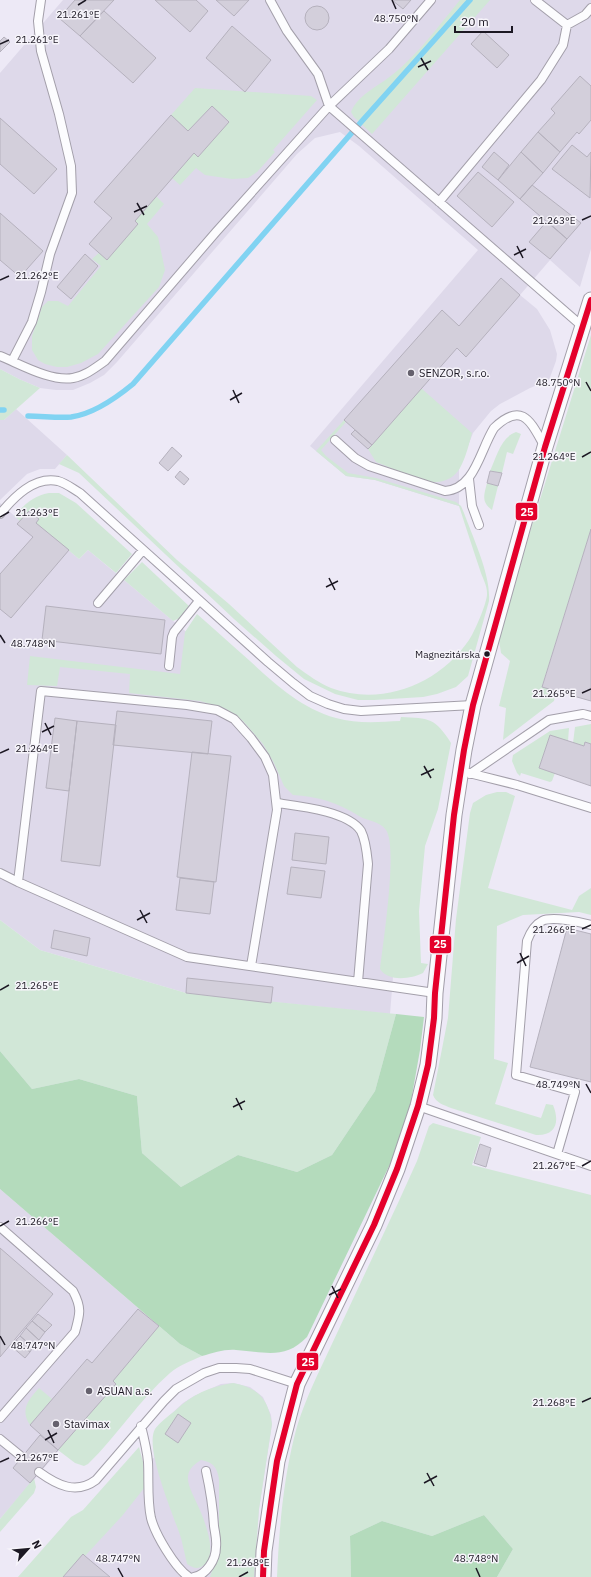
<svg xmlns="http://www.w3.org/2000/svg" width="591" height="1577" viewBox="0 0 591 1577" font-family="'IBM Plex Sans',sans-serif">
<style>
.commercial{fill:#ded9ea}
.green{fill:#d1e7d7}
.forest{fill:#b4dbbc}
.lines{fill:none;stroke-linecap:round;stroke-linejoin:round}
.stream{stroke:#81d3f2;stroke-width:5.5}
.building{fill:#d3cfdb;stroke:#b5b1bd}
.lane-casing{stroke:#a39faa;stroke-width:10}
.street-casing{stroke:#a39faa;stroke-width:17}
.lane{stroke:#fcfcfe;stroke-width:8}
.street{stroke:#fcfcfe;stroke-width:15}
.bus-1-casing{stroke:#f6f4fa;stroke-width:9}
.bus-1{stroke:#e4002b;stroke-width:6}
.ticks{fill:none;stroke:#1c1823;stroke-width:1.5}
.poi-dot{fill:#65616d;stroke:#f6f4fa;stroke-width:1.5}
.bus-dot{fill:#1c1823;stroke:#f6f4fa;stroke-width:1.5}
.labels{text-anchor:middle;stroke-width:3;stroke-linejoin:round;paint-order:stroke}
.bus-label{font-size:10px;fill:#1c1823;stroke:#f6f4fa;text-anchor:end}
.poi-label{font-size:11px;fill:#1c1823;stroke:#f6f4fa;text-anchor:start}
.ticks-label{font-size:10px;text-anchor:middle;fill:#1c1823;stroke:#f6f4fa;stroke-width:3;stroke-linejoin:round;paint-order:stroke}
.line-badge{stroke:#f6f4fa;stroke-width:1.5}
.badge-label{font-size:11px;text-anchor:middle;font-weight:bold;fill:#fff}
</style>
<rect width="100%" height="100%" fill="#ede9f6"/>
<path class="commercial" d="M63,0h528v249l-11,38 -30,-27 -30,35 17,14 13,21 7,24 -1,7 -7,19 -19,8 -30,16 -9,7 -18,22 -14,36v37l-84,-26 -29,-4 -36,-30 168,-196 -119,-104 -19,-14 -25,6 -18,16 -180,208 -13,13 -14,8 -17,7h-17l-16,-2 -21,-9 -19,-10v-296z
M16,409l51,46 -12,14h-15l-13,5 -27,26v-80h4z
M0,503l20,18 9,-10 10,8 -2,4 42,36 9,-9 318,265 -16,199 -204,-21 -146,-43 -40,-30z
M0,1189l159,137 -46,55 3,3 -116,135z
M233,1383l17,4 13,10 8,18 1,9 -13,85 -5,68h-199l86,-115 13,-4 -1,-17 3,-13 27,-25 11,-7 27,-12z"/>
<path class="green" d="M460,0h30l-118,134 -18,-17 -3,-5c5,-14 21,-23 33,-31 30,-21 53,-53 76,-81z
M195,88l116,8 6,4 -44,50 2,2 -18,20 -9,6 -16,1 -27,-4 -9,-7 -16,17 -8,-7 22,-25 4,4 31,-36 -17,-15 -24,25 -17,-16z
M156,196l8,8 -17,20 11,13 7,33 -6,17 -61,67 -17,9 -14,4h-10l-12,-3 -7,-4 -6,-10v-14l10,-29 6,-6h10l10,5 33,-40 -9,-7 43,-38z
M591,335v194l-49,157 14,5 -2,10 -51,39 3,-32 -7,-2 11,-45 -9,-8 -2,-13 30,-105z
M0,369l19,10 21,9 -36,32h-4z
M421,388l51,45c-3,11 -6,24 -12,35 -5,9 -16,15 -26,14 -16,-1 -42,-14 -58,-20l-8,-13z
M344,420l2,2 -25,28 5,6 22,17 28,5 80,24 5,4 3,7c9,25 27,62 25,88l-21,75 -12,11 -19,7 -14,3 -49,3h-16l-23,-6 -31,-15 -28,-23 -42,-37 -155,-146 -20,-9 8,-9 110,105 52,44 68,63c11,8 22,16 34,21 51,19 108,-4 138,-48 5,-7 19,-39 18,-47 0,-8 -5,-16 -7,-23 -7,-21 -14,-42 -21,-64l-84,-26 -29,-4 -30,-25z
M516,432l5,2 -8,20 -6,-2 -5,21 -12,-2c6,-13 11,-34 26,-39z
M487,483l11,3 -6,24c-11,-8 -8,-15 -5,-27z
M49,493h10l17,10 56,51 -16,19 -28,-23 -9,9 -43,-36 3,-4 -10,-8 -9,10 -6,-5c11,-12 19,-20 35,-23z
M142,562l47,44 -9,12 -7,3 -49,-41z
M197,614c18,16 35,31 53,47 26,24 51,47 86,57 21,6 43,4 64,3l1,-4c28,1 34,1 50,26l-13,66 -13,37 -6,65 2,52 7,1 -5,9c-12,6 -35,9 -43,-4 3,-26 18,-122 6,-139 -6,-9 -19,-9 -27,-14 -20,-13 -42,-20 -66,-21l-9,-9 -10,-23 -11,-19 -20,-23 -17,-12 -26,-8 -71,-8 1,-19 -70,-7 -3,19 -30,-1 3,-29 150,18 5,-42z
M591,724v20l-6,-2 -1,4 -11,-3 2,-16z
M569,728l-1,13 -18,-5 -11,32 16,5 -3,8 -2,1 -29,-9 -1,3 -3,-3 -5,-12 1,-6 37,-24z
M497,792h9l9,4 -27,92 84,22 7,-14 12,-8v27l-12,-3 -56,3 -26,11 -3,133 14,4 -13,41 46,14 5,-14 7,1c7,17 3,31 -17,30l-85,-27c-7,-3 -15,-5 -18,-13l15,-77 8,-99 14,-106 3,-10 13,-8z
M0,920l40,30 146,43 210,21 -21,77 -43,64 -35,17 -59,-17 -57,32 -39,-34 -5,-57 -58,-17 -47,10 -32,-38z
M433,1123l48,14 -9,28 119,30v382h-94l16,-28 -29,-34 -52,21 -50,-15 -32,15 1,41h-74c2,-46 6,-94 17,-139 5,-21 13,-40 22,-60l82,-175 19,-42 12,-35z
M159,1326l21,18 22,12c-11,5 -23,9 -32,17 -31,27 -53,63 -82,91l-4,2 -9,-3 -17,-13 57,-66 -2,-3z
M233,1383c25,5 35,15 39,41l-13,85 -5,68h-44l6,-18 3,-19v-61c-2,-12 -6,-17 -18,-19 -6,4 -12,8 -13,16 -1,10 7,22 11,32 6,14 19,46 5,57 -6,5 -11,3 -17,-1 -2,-9 -4,-18 -6,-26 -7,-22 -37,-90 -26,-109 5,-7 15,-14 21,-19 15,-15 35,-24 57,-27z
M39,1388l13,11 -22,26c-10,-15 -2,-25 9,-37z
M139,1447l4,15 2,25 -23,29 -37,40 -2,-2 -20,23h-45l53,-60 12,-7z
M34,1478l2,9 -2,6 -34,39v-13z"/>
<path class="forest" d="M396,1014l28,3 -4,33 -10,57 -18,53 -85,177c-22,23 -42,15 -71,13 -12,-1 -22,3 -34,6l-22,-12 -180,-155v-138l32,38 47,-10 58,17 5,57 39,34 57,-32 59,17 35,-17 43,-64z
M484,1515l29,34 -16,28h-146l-1,-41 32,-15 50,15z"/>
<g class="lines">
<path class="stream" d="M0,410h4
M28,416c14,0 29,2 43,1 23,-3 45,-19 62,-33l229,-263 108,-121"/>
</g>
<path class="building" d="M75,0h39l-34,36 -21,-18z
M155,0h41l12,11 -18,21z
M216,0h33l-15,16z
M392,0h19l-8,9z
M305 18a12 12 0 1 1 24 0a12 12 0 1 1-24 0Z
M104,11l52,47 -23,25 -53,-47z
M232,26l39,34 -26,32 -39,-34z
M483,31l26,24 -12,13 -26,-24z
M4,37l6,5 -10,10v-11z
M580,76l11,10v34l-12,14 -2,-2 -17,20 -22,-20 17,-19 -4,-4z
M212,106l17,16 -31,35 -4,-4 -59,68 3,3 -31,36 -18,-16 23,-26 -18,-16 77,-87 17,16z
M0,118l57,51 -23,25 -34,-30z
M538,132l22,20 -17,21 -22,-21z
M572,145l15,12 4,-5 -1,46 -38,-29z
M494,152l15,13 -11,15 -16,-13z
M521,152l22,21 -23,26 -22,-19z
M478,172l36,30 -22,25 -35,-31z
M532,185l49,38 -14,16 -47,-40z
M0,213l43,38 -23,26 -20,-17z
M547,221l20,18 -17,20 -21,-17z
M85,254l13,12 -27,33 -14,-12z
M501,278l19,17 -54,62 -9,-9 -85,97 -28,-25 98,-110 17,16z
M355,430l17,15 -4,4 -17,-15z
M172,447l10,9 -14,15 -9,-8z
M180,471l9,8 -5,6 -9,-8z
M490,471l12,2 -4,13 -11,-3z
M29,511l10,8 -3,4 33,27 -58,68 -11,-9v-35l33,-37 -16,-13z
M591,529v172l-49,-14z
M46,606l119,14 -4,34 -119,-14z
M117,711l95,10 -4,33 -95,-9z
M55,718l22,3 -8,70 -23,-3z
M77,721l39,4 -16,141 -39,-5z
M550,735l34,11 1,-4 6,2v42l-52,-18z
M192,752l39,4 -15,126 -39,-5z
M295,833l34,4 -3,27 -34,-4z
M291,867l34,4 -4,27 -34,-4z
M180,878l34,4 -4,32 -34,-4z
M567,928l24,6v148l-61,-15z
M54,930l36,8 -3,18 -36,-8z
M187,978l86,9 -2,16 -85,-10z
M480,1144l11,4 -5,19 -12,-4z
M0,1248l53,46 -53,63z
M138,1309l21,17 -46,55 3,3 -58,66 -28,-25 57,-66 5,4z
M38,1314l14,11 -7,7 -13,-11z
M32,1321l13,11 -6,8 -13,-12z
M26,1328l13,12 -6,7 -13,-11z
M20,1336l13,11 -3,5 -14,-12z
M16,1340l14,12 -5,6 -14,-12z
M178,1414l13,9 -13,20 -13,-9z
M40,1435l18,15 -28,33 -17,-15z
M83,1554l2,2 25,21h-47z"/>
<g class="lines">
<defs>
<path id="lane" d="M270,0l17,31 31,43 11,32 60,-57 42,-49
M535,0l32,25 18,-10 6,-7
M439,202l102,-122 22,-35 4,-20
M0,356c20,8 51,26 73,22 12,-2 22,-10 32,-17l111,-129 113,-126 254,221
M12,361l20,-39 9,-30 9,-38 22,-61 -1,-27 -12,-52 -18,-63 -3,-30 3,-21
M335,440l20,18 14,8 76,25c30,-2 35,-41 49,-63 29,-28 37,-5 51,19
M469,479l3,27 7,19
M0,514c14,-17 34,-38 58,-33 8,2 15,8 22,12l188,169 25,21 17,13 18,8 16,5 17,2 112,-6
M98,603l45,-53
M169,666l3,-29 2,-5 25,-31
M469,773l48,12 74,23
M470,774l79,-54 34,-6 8,2
M277,803c21,3 71,8 84,28 5,10 6,23 7,33l-10,118
M0,873l18,9
M251,966l26,-156 -4,-35 -8,-18 -14,-19 -17,-19 -17,-9 -30,-5 -146,-14 -23,191 169,75 248,36
M418,1106l173,60
M557,1154l18,-62 -59,-17 11,-134c3,-8 7,-16 15,-20 10,-5 38,1 49,4
M0,1227l73,64c9,17 7,23 2,41l-75,86
M141,1426c3,12 6,24 7,36 1,19 -1,38 3,56 4,16 24,50 38,59
M0,1439l22,18
M39,1472c18,13 37,23 57,8l68,-79 12,-12 28,-16 15,-5h17l14,1 47,15
M194,1577c12,-2 22,-17 22,-30 1,-7 -1,-14 -2,-21 -1,-19 -4,-37 -8,-55"/>
<path id="street" d="M263,1577l1,-26 13,-90 20,-77 77,-159 23,-56 21,-63 10,-41 6,-47 1,-25 19,-178 10,-65 9,-45 72,-258 46,-147"/>
</defs>
<use href="#lane" class="lane-casing"/>
<use href="#street" class="street-casing"/>
<use href="#lane" class="lane"/>
<use href="#street" class="street"/>
<defs>
<path id="bus-1" d="M263,1577l1,-26 13,-90 20,-77 77,-159 23,-56 21,-63 10,-41 6,-47 1,-25 19,-178 10,-65 9,-45 72,-258 46,-147"/>
</defs>
<use href="#bus-1" class="bus-1-casing"/>
<use href="#bus-1" class="bus-1"/>
</g>
<path class="ticks" d="M392,0l4,9M78,5l8,-5M0,44l9,-4M421,58l7,12M418,67l13,-6M137,203l7,12M134,212l13,-6M582,220l9,-4M517,246l6,12M514,255l12,-6M0,280l9,-4M586,382l5,9M233,390l6,13M230,400l12,-7M582,457l9,-5M0,517l9,-5M329,578l6,12M326,587l12,-6M0,635l5,8M582,693l9,-4M45,723l6,12M42,732l12,-6M0,753l9,-4M424,766l7,12M421,775l13,-6M140,910l7,13M137,920l13,-7M582,929l9,-4M520,953l6,13M517,963l12,-7M0,990l9,-5M586,1084l5,9M236,1098l6,12M233,1107l12,-6M582,1166l9,-5M0,1226l9,-5M332,1286l6,12M329,1295l12,-6M0,1336l5,9M582,1402l9,-4M48,1430l6,13M45,1440l12,-7M0,1462l9,-4M427,1473l7,13M424,1483l13,-7M118,1568l5,9M476,1568l4,9M239,1577l9,-5"/>
<g class="poi-dot">
<circle cx="411" cy="373" r="4"/>
<circle cx="89" cy="1391" r="4"/>
<circle cx="56" cy="1424" r="4"/>
</g>
<circle class="bus-dot" cx="487" cy="654" r="3.5"/>
<g class="labels">
<g class="bus-label">
<text x="480" y="658">Magnezitárska</text>
</g>
<g class="poi-label">
<text x="419" y="377">SENZOR, s.r.o.</text>
<text x="97" y="1395">ASUAN a.s.</text>
<text x="64" y="1428">Stavimax</text>
</g>
</g>
<g class="ticks-label">
<text x="78" y="18">21.261°E</text>
<text x="396" y="22">48.750°N</text>
<text x="37" y="43">21.261°E</text>
<text x="554" y="224">21.263°E</text>
<text x="37" y="279">21.262°E</text>
<text x="558" y="386">48.750°N</text>
<text x="554" y="460">21.264°E</text>
<text x="37" y="516">21.263°E</text>
<text x="33" y="647">48.748°N</text>
<text x="554" y="697">21.265°E</text>
<text x="37" y="752">21.264°E</text>
<text x="554" y="933">21.266°E</text>
<text x="37" y="989">21.265°E</text>
<text x="558" y="1088">48.749°N</text>
<text x="554" y="1169">21.267°E</text>
<text x="37" y="1225">21.266°E</text>
<text x="33" y="1349">48.747°N</text>
<text x="554" y="1406">21.268°E</text>
<text x="37" y="1461">21.267°E</text>
<text x="118" y="1562">48.747°N</text>
<text x="476" y="1562">48.748°N</text>
<text x="248" y="1566">21.268°E</text>
</g>
<g class="line-badge">
<rect x="515" y="502" width="23" height="19" rx="4" fill="#e4002b"/>
<rect x="429" y="935" width="23" height="19" rx="4" fill="#e4002b"/>
<rect x="296" y="1352" width="23" height="19" rx="4" fill="#e4002b"/>
</g>
<g class="badge-label">
<text x="527" y="516">25</text>
<text x="440" y="948">25</text>
<text x="308" y="1366">25</text>
</g>
<g transform="translate(28 1549) rotate(63)" stroke="#f6f4fa" stroke-width="3" paint-order="stroke">
<path d="M0-3L7 15L0 10L-7 15Z" fill="#1c1823"/>
<text y="-6" font-size="11" font-weight="bold" text-anchor="middle" fill="#1c1823">N</text>
</g>
<path d="M455 26v6h57v-6" fill="none" stroke="#1c1823" stroke-width="2"/>
<text x="461" y="26" font-size="12" fill="#1c1823" stroke="#f6f4fa" stroke-width="3" paint-order="stroke">20 m</text>
</svg>
